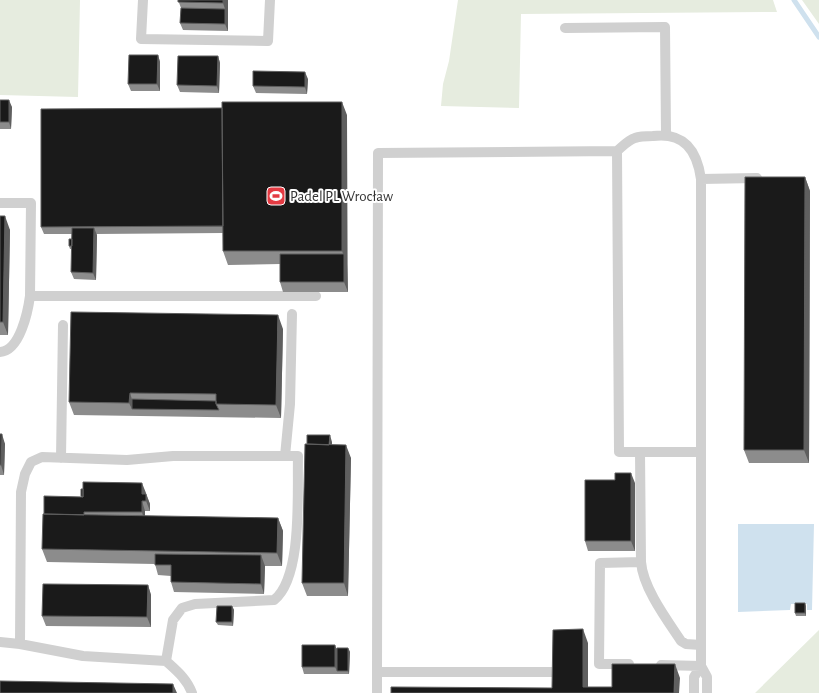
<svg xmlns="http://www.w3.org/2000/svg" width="819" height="693" viewBox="0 0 819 693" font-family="'Alegreya Sans',sans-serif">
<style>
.green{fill:#e6ecdf}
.water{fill:#cfe1ee}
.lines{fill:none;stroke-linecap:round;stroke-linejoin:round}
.stream{stroke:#cfe1ee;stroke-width:5}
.service{stroke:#d0d0d0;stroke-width:10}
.wall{fill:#8c8c8c}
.shaded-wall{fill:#5f5f5f}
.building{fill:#1a1a1a;stroke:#5f5f5f}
.labels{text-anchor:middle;stroke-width:4;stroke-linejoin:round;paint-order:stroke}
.poi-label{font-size:15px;fill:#333;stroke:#fff;text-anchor:start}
</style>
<rect width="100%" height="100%" fill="#fff"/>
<path class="green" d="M0,0h80l-2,97 -78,-2z
M458,0h315l4,12 -256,2 -2,94 -78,-2 2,-22 6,-23z
M802,0h17v24z
M819,630v63h-64z"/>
<path class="water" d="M738,524h76l-2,86h-5v-6h-16l-1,6 -52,2z"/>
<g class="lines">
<path class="stream" d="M794,0l25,37"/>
<path class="service" d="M143,0l-2,39 127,2 2,-41
M565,28l100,-1 1,107
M617,151l2,301h82
M0,203h31l-1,93h286
M0,352c20,-1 28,-41 30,-56
M285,456l5,-52 2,-90
M61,458l2,-133
M641,562c2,26 26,58 40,79l5,3 15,1
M0,642l20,2 63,12 83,5 7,-41 9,-12 13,-4 79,-4c29,-23 23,-108 24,-144h-125l-46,4 -85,-3 -11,5 -6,12 -4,18 -1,152
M166,661c11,10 21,18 26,32
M629,664h-30l1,-101 41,-1 -1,-110
M661,665l40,1
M552,672h-175l1,-519 239,-2c5,-4 11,-11 18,-13 5,-2 12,-2 18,-2 31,-4 44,14 48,43
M377,693v-21
M694,693v-16l7,-11
M707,693v-16l-6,-11v-487l56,-1"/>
</g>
<path class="wall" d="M178,0h50v31l-45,-1 -3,-7 1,-15z
M158,55l2,7v29h-29l-3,-7z
M218,56l2,7 -1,30 -39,-1 -3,-7z
M308,79l-1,15 -51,-1 -3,-7z
M0,100l12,7 -1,22h-11z
M347,115l1,177h-65l-3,-10v-18l-52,1 -5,-14v-18l-127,1 1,1 -1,45 -22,-1 -3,-7 1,-23h-2l-1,-3 3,-7v-5h-28l-3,-7z
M805,177l5,14 -1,272h-60l-5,-13z
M0,216l10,14 -2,105h-8z
M283,329l-2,89 -207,-3 -5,-13z
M0,434l5,10 -1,31h-4z
M332,442v3l19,13 -3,138h-41l-5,-13z
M635,483v68h-47l-3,-10z
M146,493l4,11v7h-5v5l133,2 5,13 -1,35h-17l-1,28 -90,-2 -3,-10v-6l-13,-1 -3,-11 -108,-2 -5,-13 2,-35z
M148,585l3,10v32l-105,-1 -4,-10z
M232,606l2,4 -1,16 -15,-1 -2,-3z
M806,606v10h-10l-1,-3z
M337,648h11l2,4 -1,22h-45l-2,-7z"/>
<path class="shaded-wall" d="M223,0h5v31l-3,-7v-15l-2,-6z
M158,55l2,7v29l-3,-7z
M218,56l2,7 -1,30 -2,-7z
M305,72l3,7 -1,15 -2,-7z
M9,100l3,7 -1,22 -2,-7z
M342,102l5,13v149l-5,-13z
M805,177l5,14 -1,272 -5,-13z
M5,216l5,14 -2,105 -5,-13z
M94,228l3,7 -1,45 -3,-7z
M344,254l3,10 1,28 -4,-10z
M278,315l5,14 -2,89 -5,-13z
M130,393l4,13 -2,3 -3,-6z
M2,434l3,10 -1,31 -3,-10z
M330,435l2,7v16l-3,-7z
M346,445l5,13 -3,138 -4,-13z
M631,473l4,10v68l-4,-10z
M142,483l4,10 -1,8 -3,-7z
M146,494l4,10v7l-4,-10z
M142,501l3,10v12l-3,-11z
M278,518l5,13 -1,35 -5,-13z
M261,555l4,11 -1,28 -3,-10z
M148,585l3,10v32l-4,-10z
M805,603l1,3v10l-1,-3z
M232,606l2,4 -1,16 -1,-4z
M583,629l5,14v50l-5,-6z
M335,645l3,7 -1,19 -2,-4z
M348,648l2,4 -1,22 -1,-3z
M675,664l5,14 -1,15h-5z
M173,684l4,9h-4z"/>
<path class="building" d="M178,0h45v3l-45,-1z
M181,8l44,1v15l-45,-1z
M129,55h29l-1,29h-29z
M178,56h40l-1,30 -40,-1z
M253,71l52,1v15l-52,-1z
M0,100h9v22h-9z
M222,102h120v149h-119z
M222,108l1,118 -182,1v-118z
M745,177h60l-1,273h-60z
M0,216h5l-2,106h-3z
M72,228h22l-1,45 -22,-1z
M69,239h3v7h-3z
M280,254h64v28h-64z
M71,312l207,3 -2,90 -60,-1v-10l-86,-1 -1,10 -60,-1z
M132,399l84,2v3l3,6 -87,-1z
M0,434h2l-1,31h-1z
M307,435h23l-1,10 -22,-1z
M305,444l41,1 -2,138h-42z
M615,473h16v68h-46v-61h30z
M83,482l59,1v11h4v7h-4v11h-58v3l-40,-1v-18l39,1z
M81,489h2v8l-2,-1z
M43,514l235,4 -1,35 -235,-4z
M155,554l106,1v29l-90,-2v-17h-16z
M43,584l105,1 -1,32 -105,-1z
M795,603h10v10h-10z
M217,606h15v16h-16z
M583,629v58h29v-23h63l-1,29h-283v-6l161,1 1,-58z
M302,645h33v22h-33z
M337,648h11v23h-11z
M0,681l173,3v9h-173z"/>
<defs>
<symbol id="stadium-square" viewBox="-11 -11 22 22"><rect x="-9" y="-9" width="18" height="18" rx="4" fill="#e43b43" stroke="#fff"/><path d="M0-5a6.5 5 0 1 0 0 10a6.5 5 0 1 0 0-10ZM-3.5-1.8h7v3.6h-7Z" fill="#fff"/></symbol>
</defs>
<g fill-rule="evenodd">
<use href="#stadium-square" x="265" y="185" width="22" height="22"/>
</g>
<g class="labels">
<g class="poi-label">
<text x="290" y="201">Padel PL Wrocław</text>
</g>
</g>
</svg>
